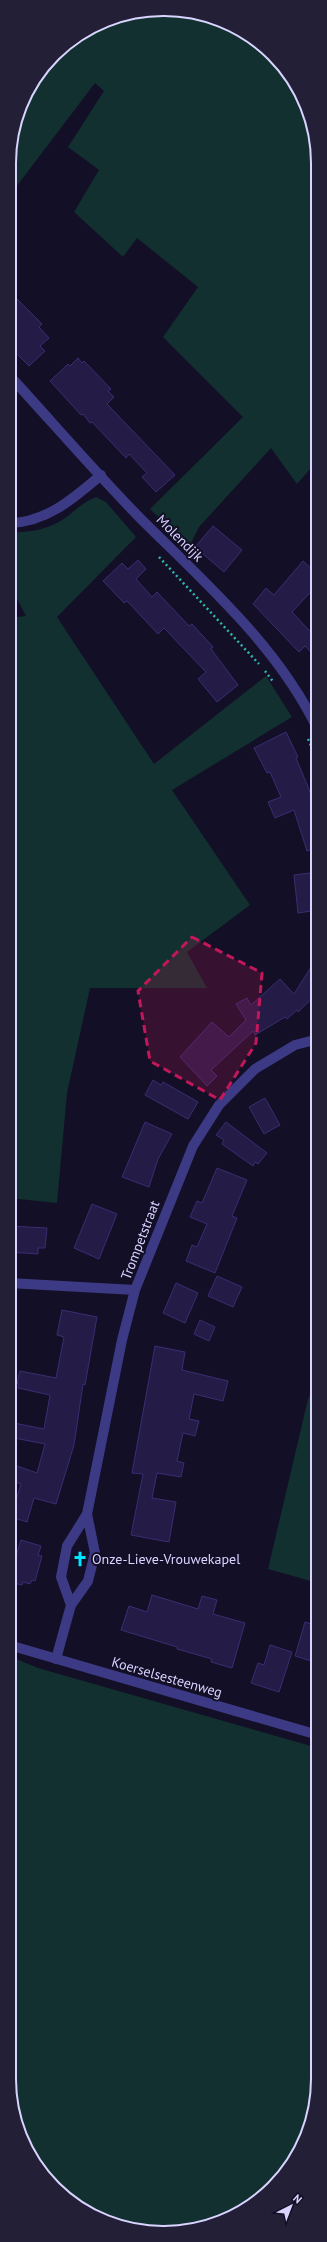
<svg xmlns="http://www.w3.org/2000/svg" width="327" height="2242" viewBox="0 0 327 2242" font-family="'PT Sans',sans-serif">
<style>
.green{fill:#12302f}
.building{fill:#241b47;stroke:#3b2d73}
.lines{fill:none;stroke-linecap:round;stroke-linejoin:round}
.path{stroke:#2fb8b0;stroke-width:2.5;stroke-dasharray:2 3;stroke-linecap:butt}
.minor{stroke:#3d3a85;stroke-width:10}
.tertiary{stroke:#3d3a85;stroke-width:10}
.marked{fill:#c2185b;fill-opacity:0.2;stroke:#c2185b;stroke-width:3;stroke-dasharray:8 5;stroke-linejoin:round}
.labels{text-anchor:middle;stroke-width:4;stroke-linejoin:round;paint-order:stroke}
.street-label{font-size:14px;fill:#d9d4ff;stroke:#130f26}
.poi-label{font-size:14px;fill:#d9d4ff;stroke:#130f26;text-anchor:start}
.rim{fill:none;stroke:#d9d4ff;stroke-width:2}
</style>
<rect width="100%" height="100%" fill="#130f26"/>
<path class="green" d="M174,9l58,16 41,29 29,41 16,58v307l-21,24 -26,-36 -72,79 -10,20 -39,-38 93,-92 -80,-80 35,-50 -61,-49 -14,19 -49,-45 25,-42 -31,-23 36,-56 -9,-8 -79,104 -7,-7v-27l16,-58 37,-48 52,-30z
M96,497l10,5 30,35 -79,80 97,147 112,-88 26,41 -120,73 78,115 -63,47 20,36h-117l-23,105 -10,110 -48,-5v-580l17,-2 -17,-32v-52c21,1 42,-3 59,-16 10,-8 16,-14 28,-19z
M318,1376v207l-50,-14 40,-170z
M9,1656l29,12 280,80v341l-16,58 -36,48 -53,30 -59,8 -59,-16 -41,-29 -33,-51 -12,-59z"/>
<path class="building" d="M9,291l33,33 -3,3 10,11 -9,8 5,5 -16,15 -20,-20z
M78,358l4,5 2,-2 27,28 -3,2 6,6 -7,7 68,71 -19,17 -14,-15 5,-4 -18,-19 -3,4 -34,-36 -2,1 -7,-9 -2,1 -31,-34 18,-17 2,2z
M213,526l29,24 -18,22 -29,-25z
M138,560l8,9 -10,10 16,18 5,-5 32,34 3,-2 21,23 -2,2 27,36 -21,17 -19,-23 8,-7 -42,-44 -6,6 -31,-33 -3,2 -21,-22 19,-18 6,6z
M303,561l11,10 -4,5 8,8 -26,28 26,28v20l-13,-14 -6,6 -46,-48 13,-16 8,7z
M286,732l12,25 -2,1 22,53v36l-11,4 -13,-41 -19,8 -7,-16 13,-5 -11,-25 -3,1 -13,-25z
M318,872v38l-20,3 -4,-38z
M318,956v37l-20,19 -1,-2 -10,9 -2,-2 -30,18 -2,-4 -42,39 6,6 -10,10 -27,-29 32,-35 17,15 17,-17 -10,-16 11,-6 4,7 29,-26 14,15z
M153,1080l8,5 2,-3 35,20 -10,17 -43,-24z
M265,1098l15,27 -16,9 -15,-27z
M145,1122l27,12 -14,25 -9,28 -27,-10z
M226,1122l41,31 -9,11 -3,-2 -2,4 -31,-22 2,-4 -8,-5z
M217,1168l30,12 -15,36 5,2 -22,55 -29,-12 6,-16 5,2 10,-23 -17,-7 7,-16 5,2z
M92,1204l25,10 -18,45 -25,-11z
M9,1226l38,2 -2,20h-7v6l-29,-2z
M217,1276l25,11 -9,20 -25,-11z
M176,1283l22,10 -13,30 -22,-10z
M62,1310l35,7 -12,68 -2,-1 -9,61 -18,59 -22,-6 -7,24 -16,-5 10,-33 -12,-4 5,-15 23,8 8,-29 -36,-7v-15l35,7 6,-34 -32,-7 1,-4 -2,-1 3,-12 36,7 8,-41 -7,-2z
M200,1320l15,7 -6,14 -15,-7z
M155,1346l30,6 -3,18 46,11 -5,20 -29,-7 -5,25 10,2 -4,15 -12,-3 -6,28 7,2 -3,14 -24,-4 -5,25 24,4 -7,40 -38,-7 12,-61 -11,-1z
M21,1540l20,6 -3,9 4,1 -7,25 -3,-1 -2,4 -7,-2 -1,3 -13,-3v-28l7,2z
M152,1595l46,14 4,-13 15,4 -4,14 32,9 -13,45 -21,-6 1,-3 -35,-10v-2l-56,-17 8,-24 18,6z
M305,1622l13,4v37l-23,-7z
M270,1645l22,7 -13,40 -28,-9 7,-20 6,2z"/>
<g class="lines">
<path class="path" d="M9,359l4,4
M159,557l100,107
M265,671l9,12
M308,739l10,22"/>
<path class="minor" d="M9,375c44,48 86,97 131,143 65,65 138,128 178,212
M9,523c37,0 65,-25 92,-48
M9,1283l126,7
M71,1605l-10,-28 6,-31 20,-32 35,-174 13,-50 58,-144 26,-41 36,-36 40,-24 23,-6
M56,1659l15,-54 17,-24 7,-28 -8,-39"/>
<path class="tertiary" d="M9,1645l309,90"/>
</g>
<path class="marked" d="M192,937l70,36 -6,70 -36,57 -70,-39 -12,-70z"/>
<defs>
<symbol id="church-bare" viewBox="-9 -9 18 18"><path d="M-1.2-6h2.4v3.5h3.3v2.4h-3.3V6h-2.4V-.1h-3.3v-2.4h3.3Z" fill="#00e5ff" stroke="#130f26" stroke-width="2.5" paint-order="stroke"/></symbol>
</defs>
<g fill-rule="evenodd">
<use href="#church-bare" x="69" y="1548" width="22" height="22"/>
</g>
<g class="labels">
<g class="street-label">
<text transform="translate(180 538) rotate(45)" y="5">Molendijk</text>
<text transform="translate(140 1240) rotate(-69)" y="5">Trompetstraat</text>
<text transform="translate(167 1677) rotate(16)" y="5">Koerselsesteenweg</text>
</g>
<g class="poi-label">
<text x="92" y="1564">Onze-Lieve-Vrouwekapel</text>
</g>
</g>
<path d="M0 0H327V2242H0ZM163 16H164A147 147 0 0 1 311 163V2079A147 147 0 0 1 164 2226H163A147 147 0 0 1 16 2079V163A147 147 0 0 1 163 16Z" fill="#231f37" fill-rule="evenodd"/>
<path class="rim" d="M163 16H164A147 147 0 0 1 311 163V2079A147 147 0 0 1 164 2226H163A147 147 0 0 1 16 2079V163A147 147 0 0 1 163 16Z"/>
<g transform="translate(291 2206) rotate(42)" stroke="#130f26" stroke-width="3" paint-order="stroke">
<path d="M0-3L7 15L0 10L-7 15Z" fill="#d9d4ff"/>
<text y="-6" font-size="11" font-weight="bold" text-anchor="middle" fill="#d9d4ff">N</text>
</g>
</svg>
